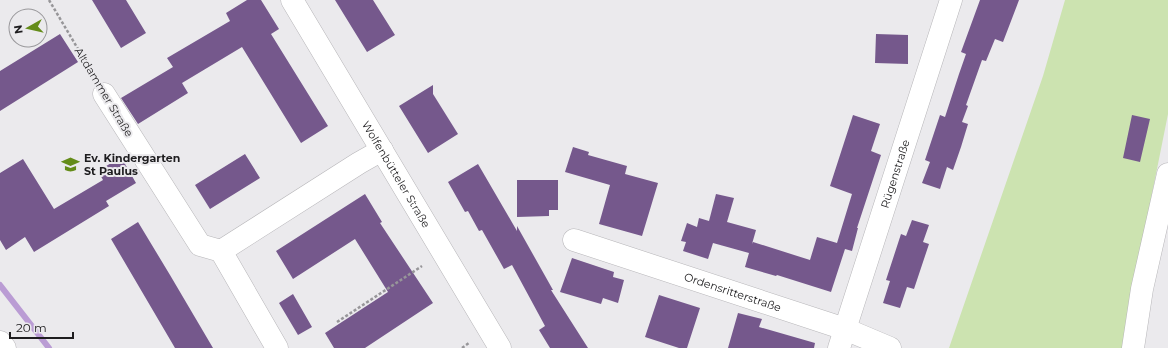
<svg xmlns="http://www.w3.org/2000/svg" width="1168" height="348" viewBox="0 0 1168 348" font-family="Montserrat,sans-serif">
<style>
.green{fill:#cce3b0}
.lines{fill:none;stroke-linecap:round;stroke-linejoin:round}
.stream{stroke:#ba9cd4;stroke-width:6}
.building{fill:#75588c}
.street-casing{stroke:#b7b6b9;stroke-width:23}
.secondary-casing{stroke:#b7b6b9;stroke-width:23}
.path{stroke:#979699;stroke-width:2.5;stroke-dasharray:3 2;stroke-linecap:butt}
.street{stroke:#fff;stroke-width:22}
.secondary{stroke:#fff;stroke-width:22}
.labels{text-anchor:middle;stroke-width:4;stroke-linejoin:round;paint-order:stroke}
.street-label{font-size:11px;fill:#1e1d1f;stroke:#ebeaed}
.poi-label{font-size:11px;font-weight:bold;fill:#1e1d1f;stroke:#ebeaed;text-anchor:start}
</style>
<rect width="100%" height="100%" fill="#ebeaed"/>
<path class="green" d="M1065,0h103v114l-35,175 -9,59h-175l94,-272z"/>
<g class="lines">
<path class="stream" d="M0,285l49,63"/>
</g>
<path class="building" d="M92,0h34l20,33 -25,15z
M247,0h14l18,29 -8,5 57,92 -27,17 -59,-96 -60,36 6,10 -50,31 -17,-26 52,-31 -6,-9 63,-37 -4,-8z
M335,0h38l22,35 -28,17z
M980,0h39l-16,42 -8,-3 -9,22 -4,-1 -16,45 2,1 -6,16 6,2 -7,23 -8,23 -6,-3 -7,22 -18,-6 8,-21 -5,-2 15,-45 5,2 14,-43 7,-20 -5,-2z
M60,34l18,28 -78,49v-40z
M876,34l32,1v29l-33,-1z
M433,85v9l25,40 -30,19 -29,-47z
M853,115l27,9 -9,27 10,4 -24,73h1l-6,23 -7,-2 -14,43 -54,-17 -1,1 -31,-9 4,-14 -36,-10 -5,16 -25,-8 3,-9 -5,-1 6,-18 10,4 2,-9 10,3 7,-27 18,4 -7,24 29,8 -4,14 1,-2 57,18 7,-23 20,6 15,-49 -22,-8z
M1132,115l18,4 -10,43 -17,-4z
M573,147l16,5 -1,3 39,11 -2,8 33,9 -16,53 -43,-12 11,-39 -45,-13z
M245,154l15,24 -50,31 -15,-24z
M121,157l15,26 -30,18 3,5 -75,46 -9,-15 -19,13 -6,-10v-67l23,-14 31,50 49,-29 -5,-9z
M478,164l39,67v-5l36,64h-2l37,58h-38l-11,-18 6,-4 -33,-61 -8,4 -22,-39 -3,1 -11,-20 -3,1 -17,-30z
M517,180h41v30h-9v6l-32,1z
M365,194l17,28 -2,1 53,80 -68,45h-31l-9,-15 63,-41 -33,-53 -62,40 -17,-28z
M912,220l17,5 -6,17 6,2 -15,45 -7,-2 -7,21 -17,-5 7,-22 -4,-1 15,-46 5,2z
M138,222l32,53 43,73h-38l-64,-109z
M572,258l42,14 -1,5 11,3 -6,23 -15,-5 -2,6 -41,-12z
M293,294l19,33 -14,8 -19,-32z
M659,295l41,13 -13,40h-8l-34,-11z
M738,313l24,6 -3,8 56,16 -1,5h-86z"/>
<g class="lines">
<defs>
<g id="street">
<path d="M104,94l96,151 21,6"/>
<path id="s1" d="M574,240l271,89 45,19"/>
<path d="M0,342l5,6"/>
<path d="M277,348l-56,-97 138,-88 23,-13"/>
<path id="s2" d="M839,348l112,-348"/>
<path d="M1133,348l9,-59 26,-115"/>
</g>
<g id="secondary">
<path id="s3" d="M292,0l208,348"/>
</g>
</defs>
<use href="#street" class="street-casing"/>
<use href="#secondary" class="secondary-casing"/>
<path class="path" d="M49,0l45,76
M337,322l85,-56
M462,348l7,-5"/>
<use href="#street" class="street"/>
<use href="#secondary" class="secondary"/>
</g>
<defs>
<symbol id="school-bare" viewBox="-9 -9 18 18"><path d="M0-5L7-2L0 1L-7-2ZM-4 1L0 2.5L4 1V4Q0 6-4 4Z" fill="#648c19" stroke="#ebeaed" stroke-width="2.5" paint-order="stroke"/></symbol>
</defs>
<g fill-rule="evenodd">
<use href="#school-bare" x="58" y="152" width="25" height="25"/>
</g>
<g class="labels">
<g class="street-label">
<text transform="translate(104 92) rotate(59)" y="4">Altdammer Straße</text>
<text dy="4" stroke="none"><textPath href="#s3" startOffset="203">Wolfenbütteler Straße</textPath></text>
<text dy="4" stroke="none"><textPath href="#s2" startOffset="183">Rügenstraße</textPath></text>
<text dy="4" stroke="none"><textPath href="#s1" startOffset="167">Ordensritterstraße</textPath></text>
</g>
<g class="poi-label">
<text x="84" y="162">Ev. Kindergarten<tspan x="84" dy="13">St Paulus</tspan></text>
</g>
</g>
<g transform="translate(28 28) rotate(262)"><circle r="19" fill="#ebeaed" stroke="#99989b"/>
<path d="M0-3L7 15L0 10L-7 15Z" fill="#648c19"/>
<text y="-6" font-size="11" font-weight="bold" text-anchor="middle" fill="#1e1d1f">N</text>
</g>
<path d="M10 332v6h63v-6" fill="none" stroke="#1e1d1f" stroke-width="2"/>
<text x="16" y="332" font-size="12" fill="#1e1d1f" stroke="#ebeaed" stroke-width="3" paint-order="stroke">20 m</text>
</svg>
